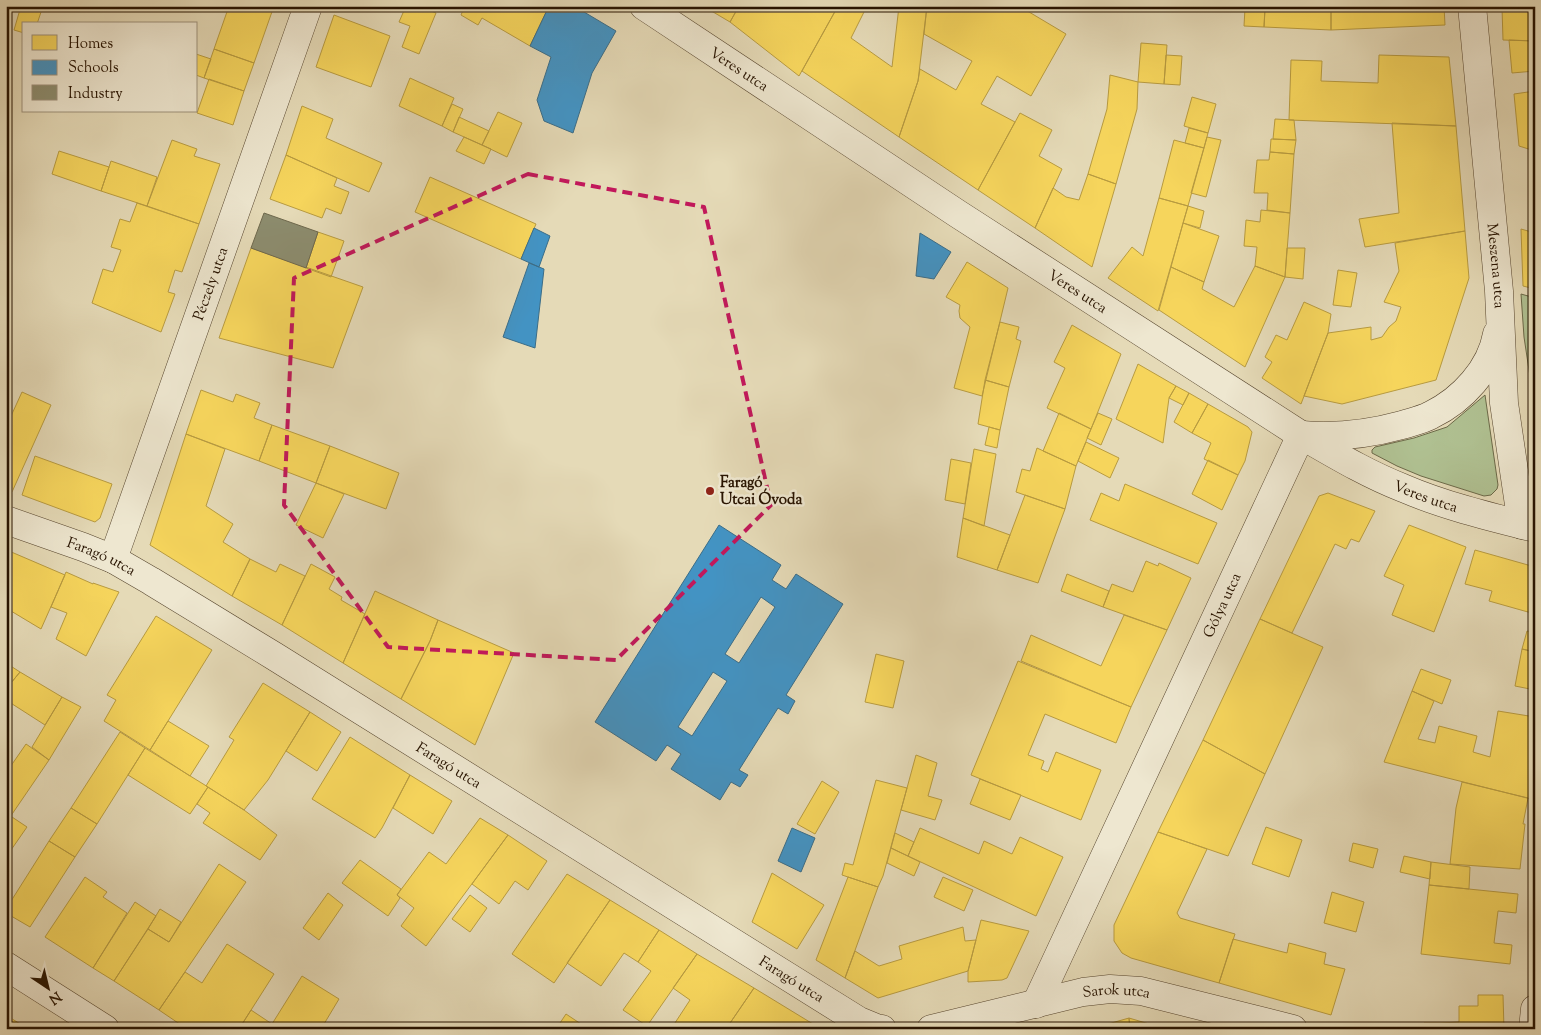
<svg xmlns="http://www.w3.org/2000/svg" width="1541" height="1035" viewBox="0 0 1541 1035" font-family="'Sorts Mill Goudy',serif">
<style>
.green{fill:#b0c192;stroke:#6c6a49}
.homes{fill:#f6d55c;stroke:#b89b40}
.schools{fill:#4393c3;stroke:#3b6d88;fill-rule:evenodd}
.industry{fill:#8c8c6e;stroke:#6e684d}
.lines{fill:none;stroke-linecap:round;stroke-linejoin:round}
.street-casing{stroke:#56452e;stroke-width:29}
.street{stroke:#eee7d0;stroke-width:28}
.marked{fill:none;stroke:#c2185b;stroke-width:4;stroke-dasharray:10 6;stroke-linejoin:round}
.poi-dot{fill:#8f2418;stroke:#eee7d0;stroke-width:2}
.labels{text-anchor:middle;stroke-width:5;stroke-linejoin:round;paint-order:stroke}
.street-label{font-size:15px;fill:#271300;stroke:#eee7d0}
.poi-label{font-size:15px;font-weight:bold;fill:#271300;stroke:#eee7d0;text-anchor:start}
</style>
<rect width="100%" height="100%" fill="#e5dab7"/>
<filter id="stains"><feTurbulence type="fractalNoise" baseFrequency=".004" numOctaves="4"/><feColorMatrix values="0 0 0 0 .2 0 0 0 0 .09 0 0 0 0 .02 0 0 0 .5 -.17"/></filter>
<radialGradient id="worn" r=".72"><stop offset=".6" stop-color="#630" stop-opacity="0"/><stop offset="1" stop-color="#630" stop-opacity=".3"/></radialGradient>
<path class="green" d="M1521,294l14,4v112l-11,-73z
M1485,395l13,90 -1,4 -6,6 -7,1 -63,-20 -24,-10 -25,-13v-3l3,-3 39,-9 33,-11z"/>
<path class="homes" d="M21,6h22l-6,18h-13v9l-10,-3z
M229,6h45l-20,57 -40,-14z
M406,6h12l18,7 -17,41 -17,-7 8,-21 -11,-4z
M461,6h88l-19,40 -48,-28 -4,7 -17,-10 3,-7z
M703,6h36l-9,16z
M739,6h48l4,3 1,-3h46l-39,70 -69,-54z
M838,6h29l-16,32 41,29 7,-61h28l-9,75 -19,56 -97,-66z
M927,6h92l47,28 -35,62 -34,-20 -16,28 34,18 -37,68 -79,-53 19,-56 2,-12 36,21 16,-29 -48,-27z
M1265,6h66v24l-67,-3z
M1331,6h113l1,19 -114,5z
M1245,8l20,2 -1,17 -20,-1z
M1502,8l33,1v32l-32,-1z
M334,15l56,21 -19,51 -55,-20z
M1509,40l26,1v30l-23,2z
M1141,43l26,2 -3,39 -26,-2z
M214,49l40,14 -10,28 -40,-13z
M196,54l15,5 -7,19 -8,-3z
M1166,55l16,1 -2,29 -16,-1z
M1379,55l70,2 7,69 -167,-6 2,-60 31,1 -1,20 57,2z
M1110,75l28,7 -1,27 -21,75 -28,-10 19,-65z
M410,78l44,20 -12,28 -43,-20z
M209,79l35,12 -11,34 -36,-12z
M1535,91v60l-16,-5 -5,-52z
M1192,97l24,7 -8,29 -24,-7z
M452,104l11,5 -10,23 -11,-6z
M302,106l31,13 -7,19 56,25 -13,29 -83,-37z
M498,112l24,11 -15,34 -25,-12z
M1020,113l32,17 -13,26 23,13 -27,59 -57,-38z
M459,117l30,14 -7,14 -29,-13z
M1275,119l19,1 2,20 -23,-1z
M1392,123l64,3 9,105 -100,16 -6,-28 40,-6z
M1189,128l19,5 -4,15 -19,-5z
M464,137l27,12 -7,15 -28,-13z
M1207,137l14,3 -15,57 -15,-4z
M1271,139l25,1 -2,14 -24,-2z
M172,140l25,9 -3,7 26,8 -21,60 -52,-18z
M1174,140l30,8 -16,58 -29,-8z
M59,151l50,16 -8,24 -49,-17z
M1270,152l24,2 -4,59 -23,-3 1,-17h-14l3,-33h12z
M286,155l51,23 -3,8 15,6 -8,22 -15,-6 -4,10 -52,-19z
M111,161l46,16 -10,29 -46,-15z
M1088,174l28,10 -24,83 -57,-39 18,-40 13,9 13,3z
M430,177l106,47 -15,35 -106,-47z
M1159,198l29,8 -30,105 -50,-33 24,-31 11,9z
M137,203l62,21 -17,48 -7,-2 -7,22 7,2 -14,38 -69,-29 11,-34 10,3 8,-22 -10,-3 9,-28 10,3z
M1188,206l16,5 -4,17 -17,-5z
M1261,210l29,3 -5,64 -30,-11 2,-19 -13,-1 2,-26 14,2z
M1183,223l36,13 -15,46 -33,-15z
M1521,229l14,4v56l-12,-3z
M1465,231l4,47 -33,102 -94,24 -38,-8 24,-63 43,-6v13l11,-3 7,-10 7,-6 5,-14 -17,-5 15,-31 -4,-28z
M318,232l26,9 -13,36 -25,-9z
M251,248l112,39 -30,81 -114,-30z
M1287,248h18l-2,31 -18,-2z
M967,262l41,26 -26,108 -28,-8 16,-61 -10,-9 -1,-7 1,-6 -14,-8z
M1255,266l30,11 -40,90 -86,-57 12,-43 33,15 -2,7 32,18z
M1338,270l19,3 -6,34 -18,-2z
M1304,302l27,12 -3,19 -27,71 -39,-26 10,-16 -7,-5 11,-22 11,5z
M1000,322l19,5 -3,12 5,2 -12,46 -24,-7z
M1072,325l49,29 -30,75 -44,-21 18,-40 -11,-6z
M1138,364l38,22 -7,12 -6,45 -47,-24z
M985,380l24,7 -9,43 -22,-6z
M1176,386l13,7 -6,12 -14,-7z
M201,390l32,12 3,-8 24,9 -6,15 18,7 -13,36 -73,-27z
M22,392l29,13 -39,87 -6,-2v-63z
M1189,393l19,11 -16,29 -18,-11z
M1208,404l40,23 4,5 -7,29 -7,14 -34,-16 7,-16 -19,-10z
M1059,413l32,16 -15,37 -33,-15z
M1098,413l14,6 -11,26 -14,-7z
M272,425l58,21 -14,37 -57,-22z
M989,427l11,3 -3,18 -12,-3z
M186,434l39,15 -19,57 27,18 -10,18 27,17 -18,37 -82,-51z
M1086,442l33,16 -9,20 -32,-17z
M330,446l69,27 -13,36 -70,-26z
M1037,448l39,18 -11,43 -49,-17 6,-23 8,2z
M974,449l22,5 -12,72 -21,-8z
M35,456l77,28 -12,34 -5,4 -73,-27z
M951,459l20,4 -6,41 -20,-4z
M1208,460l30,15 -16,35 -30,-16z
M316,483l28,11 -21,44 -27,-13z
M1125,484l92,39 -19,41 -108,-44 11,-27 18,8z
M1328,493l47,18 -16,31 -8,-3 -5,10 -11,-5 -43,89 -32,-14 59,-123z
M1025,495l40,14 -27,74 -41,-13z
M963,518l47,17 -13,35 -40,-13z
M1409,525l57,22 -32,85 -42,-17 12,-30 -20,-9z
M1475,550l60,17v47l-46,-13 3,-10 -27,-7z
M9,551l56,24 -24,54 -35,-21 1,-14 -1,-1v-36z
M250,559l26,13 4,-8 25,12 -23,49 -50,-29z
M1146,561l12,5 1,-3 32,15 -24,52 -64,-23 9,-23 21,8z
M311,564l24,13 -6,12 13,8 -1,3 24,14 -22,49 -61,-38z
M66,572l27,12v-1l26,9 -33,64 -30,-17 11,-26 -16,-6z
M1067,574l42,17 -6,16 -42,-16z
M375,591l63,29 -8,21 -29,58 -58,-36z
M1124,615l43,15 -36,77 -110,-46 10,-26 70,31z
M156,616l56,34 -62,100 -46,-29 12,-21 -9,-5z
M1260,619l63,28 -58,127 -62,-34z
M438,620l76,33 -39,92 -74,-46 29,-58z
M1527,631l8,1v20l-13,-3z
M1522,649l13,3v38l-20,-4z
M876,654l28,7 -11,47 -28,-6z
M1018,661l113,46 -15,36 -71,-29 -17,41 16,6 -3,8 7,3 8,-20 45,18 -20,50 -110,-45z
M6,663l14,9 -14,17z
M1421,669l30,11 -9,24 -30,-13z
M20,672l42,25 -17,28 -39,-25v-11z
M263,683l47,29 -42,68 -24,30 -38,-24 28,-46 -5,-3z
M1412,691l22,10 -16,38 17,4 4,-17 38,10 -4,16 17,5 8,-46 37,6v62l-4,20 -147,-37z
M62,697l19,10 -32,53 -17,-13z
M310,712l31,20 -24,39 -31,-20z
M168,721l41,25 -19,30 -40,-26z
M120,732l25,16 -48,76 -26,-16z
M350,737l60,38 -28,53 -7,10 -63,-39z
M1203,740l62,34 -37,82 -70,-24z
M26,744l23,16 -43,63v-50z
M145,748l63,39 -18,27 -62,-39z
M916,755l21,8 -9,33 14,4 -7,20 -34,-10z
M410,775l42,26 -19,33 -40,-26z
M980,779l41,16 -11,25 -40,-16z
M876,780l31,8 -24,88 -5,11 -36,-12 3,-12 8,2z
M822,781l17,11 -24,42 -18,-10z
M1462,782l66,16 -5,26h2l-5,45 -70,-5 6,-56z
M208,787l36,23 33,25 -17,25 -57,-37 7,-10 -13,-9z
M71,808l26,16 -22,33 -26,-16z
M12,817l15,10 -16,23 -5,-4v-21z
M480,818l28,17 -82,111 -25,-20 13,-18 -17,-13 32,-43 17,12z
M1266,827l36,13 -13,37 -37,-13z
M920,828l59,26 5,-13 28,13 8,-17 43,20 -27,59 -128,-60z
M1158,832l49,17 -30,64 3,5 55,16 -16,49 -88,-25 -9,-5 -8,-12v-16z
M895,833l19,9 -6,14 -17,-8z
M508,835l39,26 -19,29 -13,-9 -16,23 -27,-20z
M49,841l26,16 -45,70 -24,-14v-4z
M1353,843l25,6 -5,19 -24,-7z
M891,848l29,14 -6,14 -27,-13z
M1404,856l27,6 -1,17 -30,-7z
M360,860l41,29 -4,6 3,3 -12,18 -46,-33z
M1431,862l39,5 -1,22 -40,-4z
M219,864l27,18 -87,128 -45,-29 34,-52 21,13z
M772,873l52,32 -27,44 -45,-27z
M567,874l43,26 -56,83 -42,-29z
M85,877l22,15 -4,5 24,16 -34,55 -48,-31z
M848,877l30,10 -33,91 -29,-18z
M943,877l30,13 -9,21 -30,-14z
M1429,885l89,9 -2,19 -18,-2 -4,32 18,2 -2,19 -89,-10z
M1332,892l32,10 -8,30 -32,-9z
M328,893l15,12 -24,35 -16,-12z
M470,895l17,13 -17,24 -18,-13z
M610,900l49,30 -21,32 -14,-9 -23,33 -34,-23z
M135,902l21,14 -42,65 -21,-13z
M160,909l21,13 -12,20 -21,-13z
M981,920l48,11 -22,47 -5,2 -34,2v-11z
M963,927l2,14 11,-1 -8,31 -90,27 -33,-20 10,-27 24,15 23,-7 -3,-13z
M659,930l38,24 -50,72 -24,-16 28,-39 -13,-9z
M1233,939l54,14 2,-10 37,10 -2,11 21,5 -14,46 -112,-32z
M227,944l47,30 -35,55h-52l-28,-19 26,-38 17,11z
M697,954l57,34 -28,41h-55l19,-29 -17,-12z
M302,976l37,23 -18,30h-82l12,-19 21,14z
M754,988l59,36 -4,5h-83z
M1478,995h25l1,34h-62l-1,-6 18,-1v-16h19z
M566,1014l18,12 -2,3h-26z
M6,1015l22,14h-22z
M1129,1018l37,11h-36z
M1129,1018l1,11h-29v-3z
M1424,1023h17l1,6h-20z"/>
<path class="schools" d="M549,6h25l42,25 -24,42 -19,60 -29,-12 -7,-21 14,-43 -21,-11z
M534,228l16,8 -11,31 -18,-8z
M920,233l31,19 -17,27 -18,-3z
M529,263l15,6 -9,79 -32,-11z
M719,525l62,40 -9,15 14,9 10,-15 47,30 -57,91 9,6 -7,13 -10,-6 -39,62 9,5 -8,12 -9,-5 -11,18 -49,-31 10,-15 -14,-9 -11,16 -61,-39zM761,597l14,10 -36,56 -14,-9zM713,672l14,9 -35,55 -14,-9z
M792,828l23,10 -14,34 -23,-11z"/>
<path class="industry" d="M264,213l54,19 -12,36 -55,-20z"/>
<g class="lines">
<defs>
<g id="street">
<path id="s1" d="M644,6l314,208 343,221c33,19 66,39 102,53 42,18 88,29 132,40"/>
<path id="s2" d="M1472,6l27,285 5,112 18,122"/>
<path d="M1302,435c35,3 67,-1 100,-10 9,-3 20,-5 29,-10 31,-15 60,-46 66,-81"/>
<path id="s3" d="M6,520l77,27 30,12 38,22 123,75 585,365 17,7 6,1"/>
<path id="s4" d="M113,559l195,-553"/>
<path d="M6,966l99,63"/>
<path id="s5" d="M1036,1004l265,-569"/>
<path id="s6" d="M931,1029l152,-37 27,-3 31,2 152,38"/>
<path d="M1533,1029l2,-20"/>
</g>
</defs>
<use href="#street" class="street-casing"/>
<use href="#street" class="street"/>
</g>
<path class="marked" d="M528,174l176,33 67,298 -155,155 -228,-13 -104,-142 10,-227z"/>
<circle class="poi-dot" cx="710" cy="491" r="5"/>
<g class="labels">
<g class="street-label">
<text dy="5" stroke="none"><textPath href="#s1" startOffset="114">Veres utca</textPath></text>
<text dy="5" stroke="none"><textPath href="#s2" startOffset="261">Meszena utca</textPath></text>
<text dy="5" stroke="none"><textPath href="#s4" startOffset="292">Péczely utca</textPath></text>
<text dy="5" stroke="none"><textPath href="#s1" startOffset="519">Veres utca</textPath></text>
<text dy="5" stroke="none"><textPath href="#s1" startOffset="924">Veres utca</textPath></text>
<text dy="5" stroke="none"><textPath href="#s3" startOffset="102">Faragó utca</textPath></text>
<text dy="5" stroke="none"><textPath href="#s5" startOffset="440">Gólya utca</textPath></text>
<text dy="5" stroke="none"><textPath href="#s3" startOffset="508">Faragó utca</textPath></text>
<text dy="5" stroke="none"><textPath href="#s3" startOffset="912">Faragó utca</textPath></text>
<text dy="5" stroke="none"><textPath href="#s6" startOffset="190">Sarok utca</textPath></text>
</g>
<g class="poi-label">
<text x="720" y="487">Faragó<tspan x="720" dy="17">Utcai Óvoda</tspan></text>
</g>
</g>
<rect width="1541" height="1035" fill="none" stroke="#e5dab7" stroke-width="25"/>
<rect x="8" y="8" width="1526" height="1020" fill="none" stroke="#271300" stroke-width="2.5"/>
<rect x="12" y="12" width="1516" height="1010" fill="none" stroke="#271300"/>
<rect x="22" y="22" width="175" height="90" fill="#eee7d0" stroke="#9e927d"/>
<rect x="32" y="35" width="25" height="15" fill="#f6d55c" stroke="#9e927d"/>
<text x="68" y="48" font-size="15" fill="#271300">Homes</text>
<rect x="32" y="60" width="25" height="15" fill="#4393c3" stroke="#9e927d"/>
<text x="68" y="72" font-size="15" fill="#271300">Schools</text>
<rect x="32" y="85" width="25" height="15" fill="#8c8c6e" stroke="#9e927d"/>
<text x="68" y="98" font-size="15" fill="#271300">Industry</text>
<g transform="translate(48 988) rotate(145)" stroke="#eee7d0" stroke-width="4" paint-order="stroke">
<path d="M0-4L9 19L0 12L-9 19Z" fill="#271300"/>
<text y="-8" font-size="14" font-weight="bold" text-anchor="middle" fill="#271300">N</text>
</g>
<rect width="100%" height="100%" filter="url(#stains)"/>
<rect width="100%" height="100%" fill="url(#worn)"/>
</svg>
